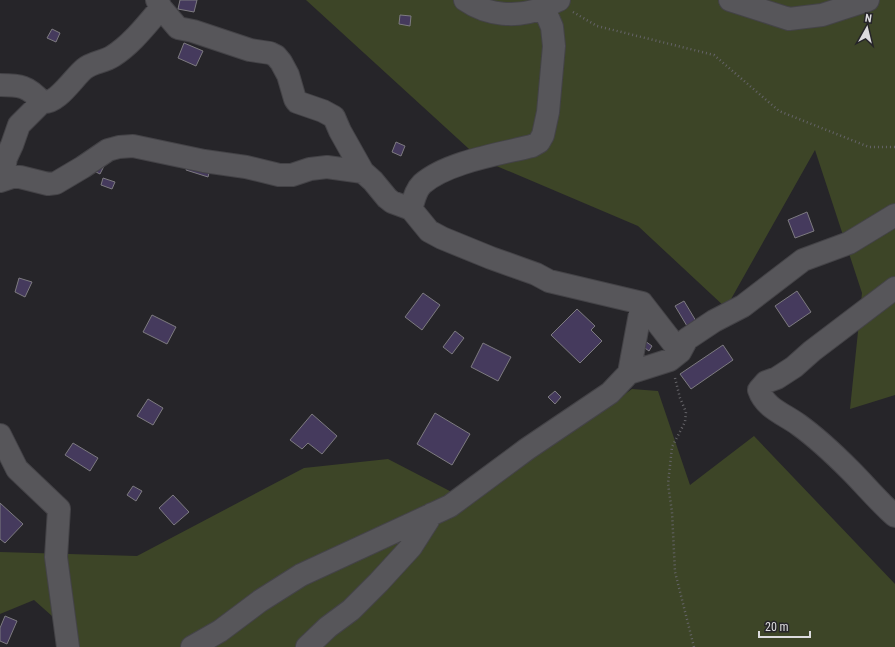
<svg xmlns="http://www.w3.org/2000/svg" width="895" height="647" viewBox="0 0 895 647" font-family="'Roboto Condensed',sans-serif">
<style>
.green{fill:#3d4527}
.building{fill:#453a5d;stroke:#7d7b80}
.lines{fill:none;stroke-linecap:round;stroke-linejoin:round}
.minor-casing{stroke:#444347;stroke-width:24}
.path{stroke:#656468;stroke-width:2.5;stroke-dasharray:1 3;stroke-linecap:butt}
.minor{stroke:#57565a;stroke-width:22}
</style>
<rect width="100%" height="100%" fill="#262529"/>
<path class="green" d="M306,0h589v395l-45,14 12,-116 -47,-143 -89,158 -88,-82 -158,-67z
M632,389l26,2 32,94 64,-49 141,148v63h-835l1,-23 -27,-24 -34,14v-62l137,4 167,-88 84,-9 83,43z"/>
<path class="building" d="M180,0h17l-3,12 -16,-3z
M400,15l11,1 -1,10 -11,-2z
M52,29l8,4 -4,9 -9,-4z
M184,43l19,8 -7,15 -18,-8z
M396,142l9,4 -4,10 -9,-4z
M190,159l20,10 -2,8 -22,-7z
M104,166l-4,8 -8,-4z
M103,178l12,4 -3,7 -11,-4z
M807,212l7,19 -19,7 -7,-18z
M19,278l13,4 -7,15 -10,-5z
M797,291l14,21 -22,15 -14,-21z
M423,293l17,12 -18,25 -17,-13z
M684,301l12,20 -9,5 -12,-20z
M577,309l18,17 -4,4 11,11 -22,22 -29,-28z
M152,315l24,12 -9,17 -24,-12z
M455,331l9,7 -12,16 -9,-7z
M645,341l7,5 -3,5 -7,-5z
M483,343l28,14 -13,24 -27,-14z
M723,345l10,15 -42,29 -11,-15z
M555,391l6,6 -6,7 -7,-7z
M148,399l15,9 -10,17 -16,-9z
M435,413l35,21 -18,31 -35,-21z
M312,414l25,22 -15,18 -14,-11 -6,6 -12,-9z
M73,443l25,15 -8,13 -25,-16z
M133,486l9,5 -6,10 -9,-6z
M173,495l16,17 -15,13 -15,-17z
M0,503l23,21 -18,19 -5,-4z
M5,616l12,5 -10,23 -7,-3v-13z"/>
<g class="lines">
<defs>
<path id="minor" d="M157,0l4,8 17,20 15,3 57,19 20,3 6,3 5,6 7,13 7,24 2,3 26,9 11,6 6,14 23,41 10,9 14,17 5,4 19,7 18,22 13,7 49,20 45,16 13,7 93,22 -13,70
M465,0c23,16 52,18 78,8 6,-2 10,-6 16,-8
M730,0l59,19 33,-4 46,-15
M0,85c20,0 28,1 42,17 15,3 32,-25 42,-33 8,-7 20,-7 29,-13 19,-12 33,-31 48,-48
M0,176l4,-7 2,-11 6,-13 7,-20 23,-23
M0,181l12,-4h8l28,7 8,-1 27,-16 25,-17 11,-3 14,-1 71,15 42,6 33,8h13l18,-6 17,-2 36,5
M411,209c3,-9 4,-18 11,-25 25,-22 78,-30 110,-38l7,-4 4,-7 5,-23 6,-66 -2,-19 -8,-19
M895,288l-83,63 -18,16 -17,11 -11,4 -7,8c6,18 25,24 40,35 18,13 35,29 51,45 15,15 29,32 45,46
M642,303l38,49
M0,435l17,34 42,40 -3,48 12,90
M192,647l28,-16 40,-30 41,-26 149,-69 77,-57 83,-56 19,-20 41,-13 10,-8 7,-13 27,-18 29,-15 60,-46 46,-17 46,-28
M307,647l21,-20 23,-17 28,-28 32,-35 21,-33"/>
</defs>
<use href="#minor" class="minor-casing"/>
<path class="path" d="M573,12l24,14 117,29 65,56 90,36h26
M675,378l5,20 6,14 -1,10 -13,25 -4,37 4,28 3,60 19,75"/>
<use href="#minor" class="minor"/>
</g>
<g transform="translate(867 28) rotate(8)" stroke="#262529" stroke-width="3" paint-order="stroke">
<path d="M0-3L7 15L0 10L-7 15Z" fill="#dcdbde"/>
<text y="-6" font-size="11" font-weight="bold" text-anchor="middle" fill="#dcdbde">N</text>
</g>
<path d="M759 631v6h51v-6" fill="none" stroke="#dcdbde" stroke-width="2"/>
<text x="765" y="631" font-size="12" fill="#dcdbde" stroke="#262529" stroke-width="3" paint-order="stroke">20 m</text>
</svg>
